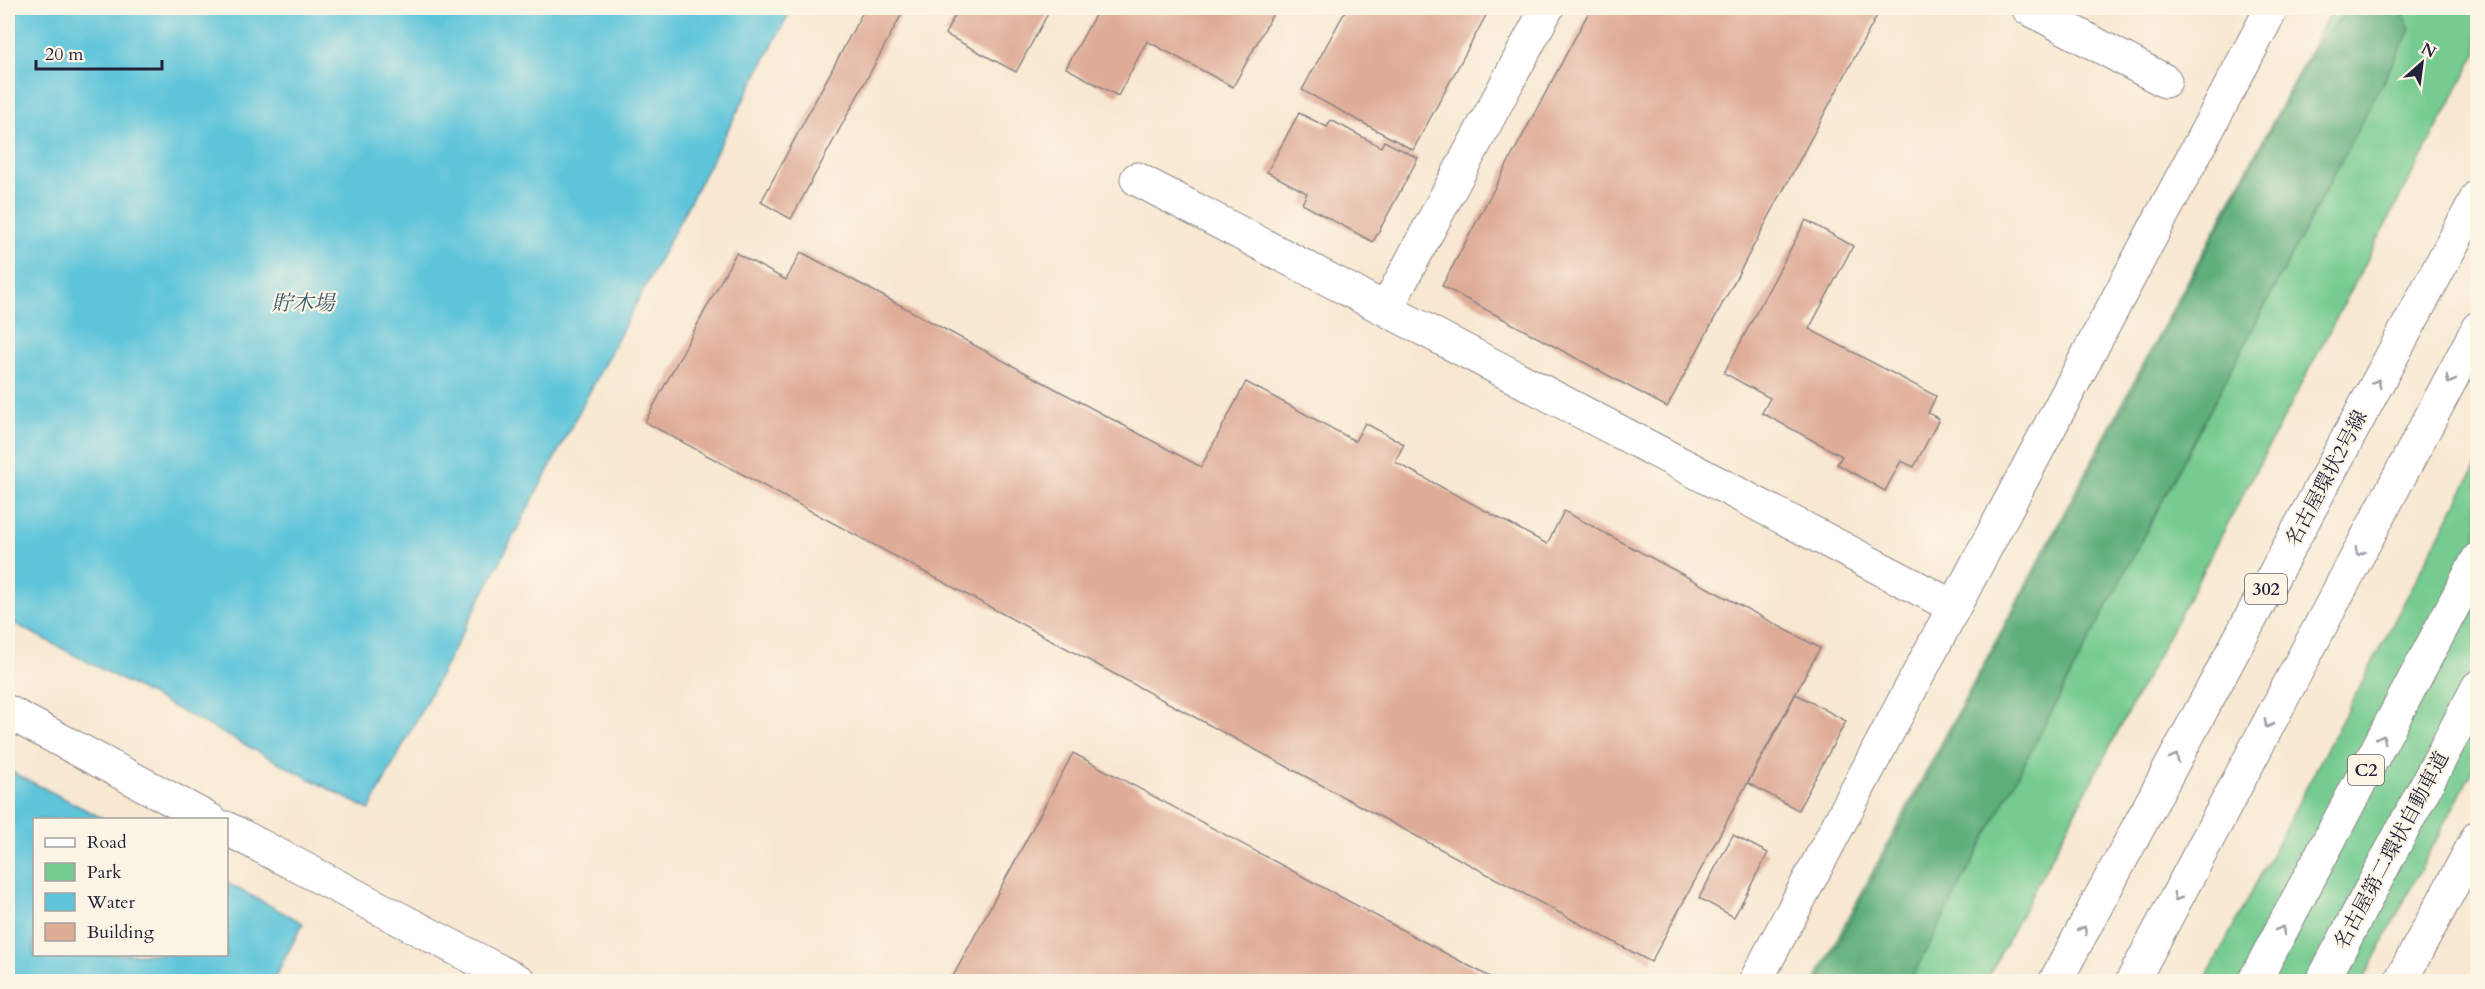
<svg xmlns="http://www.w3.org/2000/svg" width="2485" height="989" viewBox="0 0 2485 989" font-family="Cardo,'Noto Serif JP',serif">
<style>
.green{fill:#74cb90;stroke:#4b7666;stroke-width:1.5}
.forest{fill:#5faf7a;stroke:#40685a;stroke-width:1.5}
.water{fill:#5ec5da;stroke:#40748a;stroke-width:1.5}
.building{fill:#dfac98}
.lines{fill:none;stroke-linecap:round;stroke-linejoin:round}
.minor-casing{stroke:#8d8586;stroke-width:35}
.highway-casing{stroke:#8d8586;stroke-width:35}
.minor{stroke:#fff;stroke-width:33}
.highway{stroke:#fff;stroke-width:33}
.oneway{stroke:#9c9ca7}
.labels{text-anchor:middle;stroke-width:4.5;stroke-linejoin:round;paint-order:stroke}
.shield{fill:#fcf5e5;stroke:#63616e;stroke-width:1.5}
.shield-label{font-size:18px;font-weight:bold;fill:#22223b}
.street-label{font-size:20px;fill:#22223b;stroke:#fcf5e5}
.water-label{font-size:21px;font-style:italic;fill:#375b73;stroke:#fcf5e5}
</style>
<rect width="100%" height="100%" fill="#fcf5e5"/>
<filter id="ink" filterUnits="userSpaceOnUse"><feTurbulence type="fractalNoise" baseFrequency=".0167" numOctaves="2"/><feDisplacementMap in="SourceGraphic" scale="12" xChannelSelector="R" yChannelSelector="G"/><feConvolveMatrix kernelMatrix="1 2 1 2 8 2 1 2 1" color-interpolation-filters="sRGB"/></filter>
<filter id="wash" filterUnits="userSpaceOnUse"><feTurbulence type="fractalNoise" baseFrequency=".008" numOctaves="4" result="noise"/><feDisplacementMap in="SourceGraphic" scale="24" xChannelSelector="R" yChannelSelector="G"/><feGaussianBlur stdDeviation="1.35" result="paint"/><feColorMatrix in="noise" values="0 0 0 0 0 0 0 0 0 0 0 0 0 0 0 0 0 1.4 0 .05"/><feComposite in="paint" operator="in"/></filter>
<g filter="url(#wash)">
<rect width="100%" height="100%" fill="#f8e8d2"/>
<path class="green" d="M2333,8h144v44l-491,929 -172,1z
M2477,464v298l-115,219 -158,1z"/>
<path class="forest" d="M2369,8c29,0 30,-6 41,22l-500,951h-92l498,-936 31,-33z"/>
<path class="water" d="M8,8h784l-423,802 -361,-190z
M8,770l96,49 -70,1v134h192l1,-71 76,40 -30,58h-265z"/>
<g id="blocks">
<path class="building" d="M865,8h40l-114,211 -30,-17z
M959,8h92l-35,64 -71,-38z
M1099,8h177l-43,79 -86,-46 -29,55 -52,-28z
M1347,8h143l-77,142 -111,-60z
M1591,8h290l-214,399 -225,-121z
M1299,113l28,14 4,-7 50,27 3,-6 34,17 -45,84 -71,-38 5,-11 -40,-21z
M1806,220l47,26 -44,83 127,67 -8,17 11,6 -25,48 -13,-6 -16,30 -48,-27 5,-8 -80,-43 8,-15 -46,-25z
M801,252l400,215 45,-85 109,59 10,-18 39,21 -9,18 152,82 17,-33 256,137 -169,314 -1006,-540 91,-169 50,27z
M1796,694l50,27 -48,89 -50,-27z
M1073,753l426,229h-549z
M1733,835l35,18 -34,64 -35,-19z"/>
</g>
</g>
<g filter="url(#ink)">
<use href="#blocks" fill-opacity="0" stroke="#8d8586" stroke-width="1.5"/>
<g class="lines">
<defs>
<path id="minor" d="M2028,8l137,73
M1137,179l817,428
M1386,309l161,-301
M8,712l202,108
M226,828l294,154
M1755,982l517,-974
M2400,982l78,-145"/>
<path id="highway" d="M2055,982l423,-786
M2132,982l346,-654
M2254,982l224,-423
M2322,982l156,-295"/>
</defs>
<use href="#minor" class="minor-casing"/>
<use href="#highway" class="highway-casing"/>
<use href="#minor" class="minor"/>
<use href="#highway" class="highway"/>
</g>
<defs><path id="oneway-chevron" d="M-2-3.5L2.5 0L-2 3.5" fill="none" stroke-width="1.6" stroke-linecap="round" stroke-linejoin="round" transform="scale(1.5)"/></defs>
<g class="oneway">
<use href="#oneway-chevron" transform="translate(2450 380) rotate(118)"/>
<use href="#oneway-chevron" transform="translate(2377 383) rotate(-62)"/>
<use href="#oneway-chevron" transform="translate(2359 552) rotate(118)"/>
<use href="#oneway-chevron" transform="translate(2268 724) rotate(118)"/>
<use href="#oneway-chevron" transform="translate(2382 739) rotate(-62)"/>
<use href="#oneway-chevron" transform="translate(2175 758) rotate(-62)"/>
<use href="#oneway-chevron" transform="translate(2177 897) rotate(118)"/>
<use href="#oneway-chevron" transform="translate(2083 930) rotate(-62)"/>
<use href="#oneway-chevron" transform="translate(2281 930) rotate(-62)"/>
</g>
</g>
<g class="labels">
<g class="shield">
<rect x="2245" y="574" width="42" height="30" rx="4.5"/>
<rect x="2348" y="755" width="36" height="30" rx="4.5"/>
</g>
<g class="shield-label">
<text x="2266" y="595">302</text>
<text x="2366" y="776">C2</text>
</g>
<g class="street-label">
<text transform="translate(2326 478) rotate(-62)" y="7">名古屋環状2号線</text>
<text transform="translate(2391 850) rotate(-62)" y="7">名古屋第二環状自動車道</text>
</g>
<g class="water-label">
<text x="303" y="310">貯木場</text>
</g>
</g>
<rect width="2485" height="989" fill="none" stroke="#fcf5e5" stroke-width="30"/>
<rect x="33" y="818" width="195" height="138" fill="#fcf5e5" stroke="#a5a1a1" stroke-width="1.5"/>
<rect x="45" y="838" width="30" height="9" fill="#ffffff" stroke="#a5a1a1" stroke-width="1.5"/>
<text x="87" y="848" font-size="18" fill="#22223b">Road</text>
<rect x="45" y="863" width="30" height="18" fill="#74cb90" stroke="#a5a1a1" stroke-width="1.5"/>
<text x="87" y="878" font-size="18" fill="#22223b">Park</text>
<rect x="45" y="893" width="30" height="18" fill="#5ec5da" stroke="#a5a1a1" stroke-width="1.5"/>
<text x="87" y="908" font-size="18" fill="#22223b">Water</text>
<rect x="45" y="923" width="30" height="18" fill="#dfac98" stroke="#a5a1a1" stroke-width="1.5"/>
<text x="87" y="938" font-size="18" fill="#22223b">Building</text>
<g transform="translate(2422 63) rotate(28)" stroke="#fcf5e5" stroke-width="4.5" paint-order="stroke">
<path d="M0-4.5L10 22L0 15L-10 22Z" fill="#22223b"/>
<text y="-9" font-size="16" font-weight="bold" text-anchor="middle" fill="#22223b">N</text>
</g>
<path d="M36 60v9h126v-9" fill="none" stroke="#22223b" stroke-width="3"/>
<text x="45" y="60" font-size="18" fill="#22223b" stroke="#fcf5e5" stroke-width="4.5" paint-order="stroke">20 m</text>
</svg>
